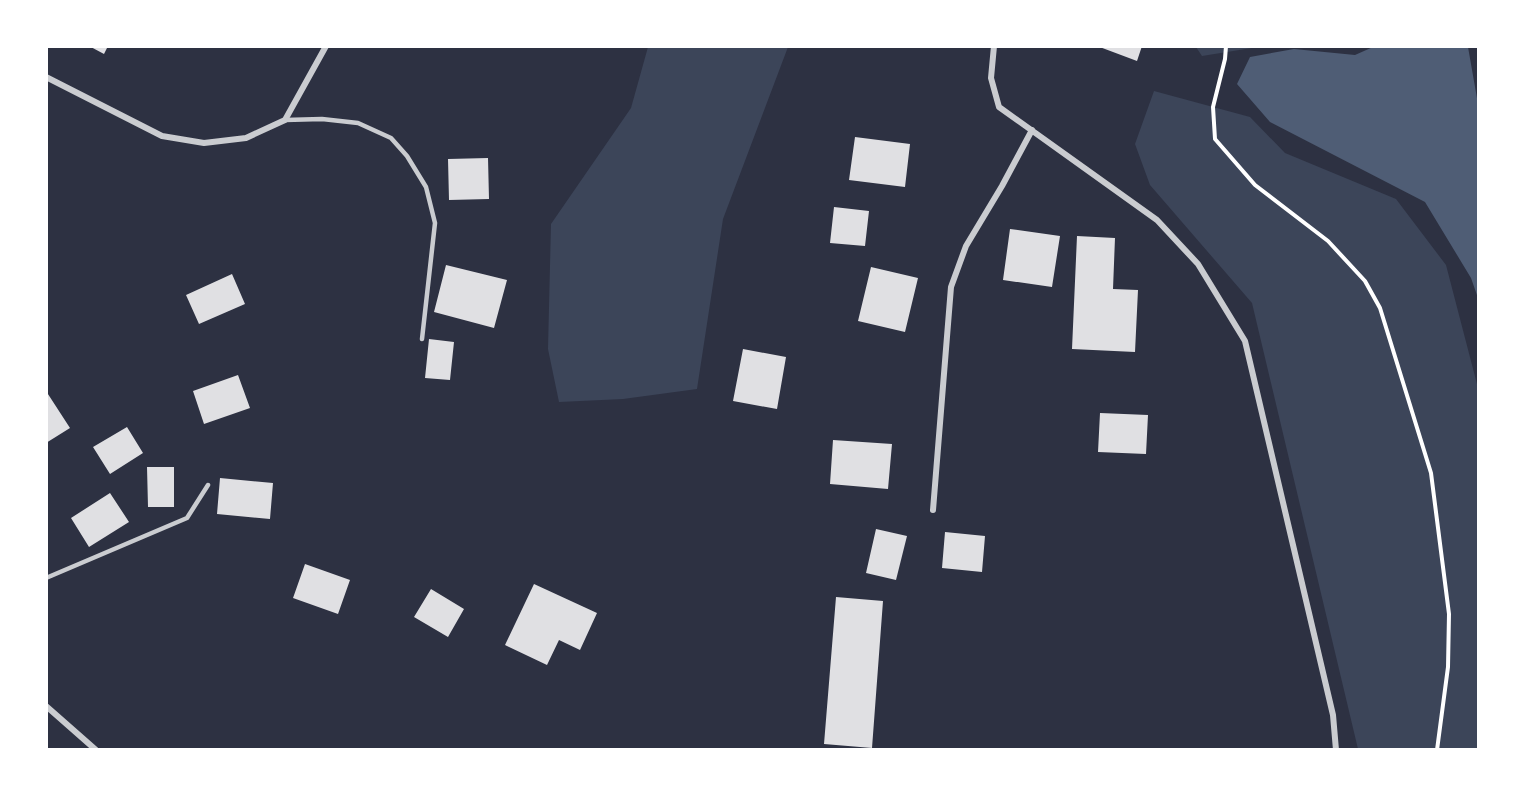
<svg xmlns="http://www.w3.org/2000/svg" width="1525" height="796" viewBox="0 0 1525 796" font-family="'Open Sans',sans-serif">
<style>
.green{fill:#3c4559}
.water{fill:#4f5d75}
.building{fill:#e0e0e3}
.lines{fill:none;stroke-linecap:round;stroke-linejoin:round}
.path{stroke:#fff;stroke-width:4}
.service{stroke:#caccd0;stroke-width:4.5}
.minor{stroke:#caccd0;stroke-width:6}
</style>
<rect width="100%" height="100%" fill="#2d3142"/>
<path class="green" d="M648,47h140l-65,172 -26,170 -74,10 -64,3 -11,-53 3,-125 80,-116z
M1196,47h62l-56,9z
M1154,91l96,26 35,36 111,46 50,66 32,123v361h-120l-106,-446 -102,-118 -15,-41z"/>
<path class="water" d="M1373,47h95l10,57v194l-7,-20 -46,-76 -155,-80 -33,-38 13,-27 44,-8 61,6z"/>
<path class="building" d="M89,46h19l-4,8z
M1097,46h45l-5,15z
M855,137l55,7 -5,43 -56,-7z
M488,158l1,41 -40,1 -1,-41z
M834,207l35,4 -4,35 -35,-3z
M1010,229l50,7 -8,51 -49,-7z
M1077,236l38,2 -2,51 25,1 -3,62 -63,-3z
M446,265l61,15 -13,48 -60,-16z
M871,267l47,11 -13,54 -47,-11z
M232,274l13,30 -46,20 -13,-29z
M429,339l25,3 -4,38 -25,-2z
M743,349l43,8 -9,52 -44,-8z
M238,375l12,33 -46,16 -11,-33z
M46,391l24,37 -24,15z
M1100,413l48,2 -2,39 -48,-2z
M127,427l16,26 -33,21 -17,-27z
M833,440l59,4 -4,45 -58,-5z
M147,467h27v40h-26z
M220,478l53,5 -3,36 -53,-5z
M110,493l19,29 -40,25 -18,-29z
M876,529l31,7 -11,44 -30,-7z
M945,532l40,4 -3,36 -40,-4z
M305,564l45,16 -12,34 -45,-16z
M534,584l63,29 -17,37 -21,-10 -12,25 -42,-20z
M431,589l33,20 -16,28 -34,-20z
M836,597l47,4 -11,147 -48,-4z"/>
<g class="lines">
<path class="path" d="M1226,46l-1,13 -12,48 2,32 40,46 73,56 37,40 15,27 51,165 18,141 -1,53 -11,83"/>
<path class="service" d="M285,120l37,-1 36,4 33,15 16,18 19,31 9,36 -13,116
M46,578l141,-60 21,-33"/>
<path class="minor" d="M994,46l-3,32 8,29 158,113 41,44 47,77 88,374 3,35
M46,77l116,59 42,7 42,-5 39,-18 41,-74
M933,510l18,-223 15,-41 36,-60 30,-56
M46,706l50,44"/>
</g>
<rect width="1525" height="796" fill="none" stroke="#ffffff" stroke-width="96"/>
</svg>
